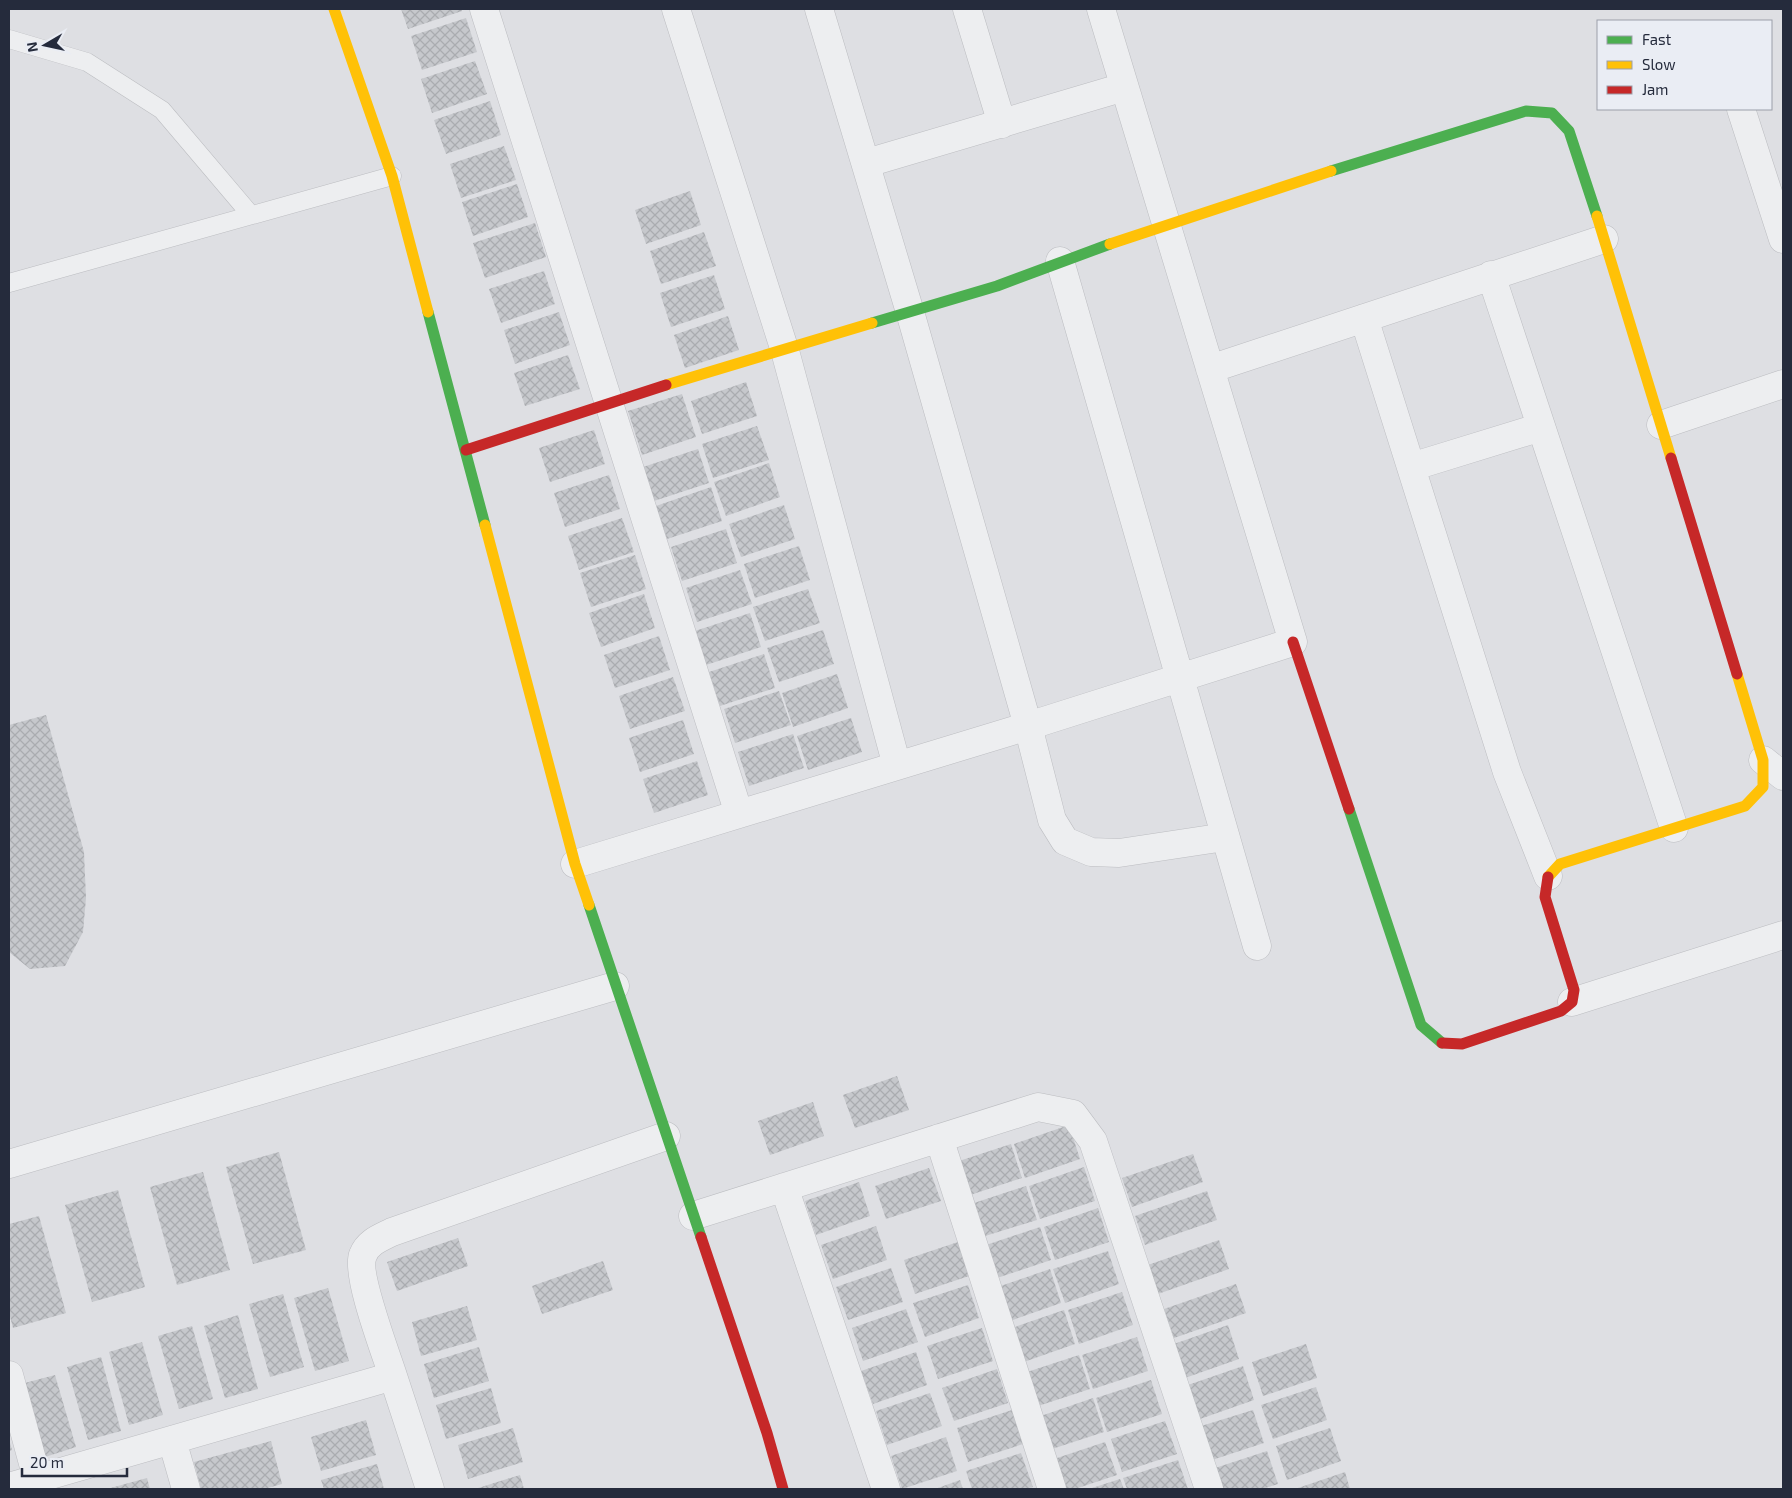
<svg xmlns="http://www.w3.org/2000/svg" width="1792" height="1498" viewBox="0 0 1792 1498" font-family="'Exo 2',sans-serif">
<style>
.building{fill:url(#building-cross-hatch)}
.lines{fill:none;stroke-linecap:round;stroke-linejoin:round}
.lane-casing{stroke:#bcbdc1;stroke-width:19}
.street-casing{stroke:#bcbdc1;stroke-width:29}
.lane{stroke:#edeef0;stroke-width:18}
.street{stroke:#edeef0;stroke-width:28}
.fast{stroke:#4caf50;stroke-width:11}
.slow{stroke:#ffc107;stroke-width:11}
.jam{stroke:#c62828;stroke-width:11}
</style>
<defs>
<pattern id="building-cross-hatch" width="8" height="8" patternUnits="userSpaceOnUse" patternTransform="scale(1.25)"><rect width="8" height="8" fill="#c6c8cc"/><path d="M0 0l8 8M0 8l8-8" fill="none" stroke="#aaacb0"/></pattern>
</defs>
<rect width="100%" height="100%" fill="#dedfe3"/>
<path class="building" d="M401,9h61v2l-54,18z
M466,18l11,34 -55,18 -11,-34z
M475,61l12,33 -55,19 -11,-34z
M490,101l11,34 -55,19 -12,-34z
M504,146l12,34 -55,18 -11,-34z
M517,184l11,33 -55,19 -11,-34z
M690,191l11,34 -55,19 -11,-34z
M535,223l11,34 -61,21 -12,-35z
M704,232l12,34 -55,18 -11,-33z
M544,271l11,33 -54,19 -12,-34z
M714,275l11,34 -54,18 -11,-34z
M559,312l11,33 -55,19 -11,-34z
M728,316l11,34 -54,18 -11,-33z
M568,355l12,34 -55,17 -11,-33z
M746,382l11,34 -55,18 -11,-33z
M682,394l14,43 -54,18 -14,-44z
M757,426l12,34 -56,18 -11,-34z
M594,430l11,34 -55,18 -11,-34z
M698,449l11,34 -55,18 -11,-34z
M769,463l11,34 -54,19 -12,-34z
M609,475l11,34 -55,18 -11,-34z
M711,487l11,34 -55,18 -11,-33z
M784,505l11,34 -54,18 -12,-33z
M622,518l12,34 -55,18 -11,-34z
M726,529l11,34 -55,18 -11,-34z
M799,546l11,34 -55,18 -11,-34z
M635,555l11,34 -55,18 -11,-34z
M740,570l12,34 -55,18 -11,-34z
M808,589l12,34 -55,18 -12,-34z
M644,594l11,34 -54,19 -12,-34z
M750,613l11,34 -55,18 -11,-34z
M823,630l11,34 -55,18 -12,-34z
M659,636l11,34 -55,18 -11,-33z
M764,654l11,34 -55,18 -11,-34z
M837,674l11,34 -55,19 -11,-34z
M673,677l12,34 -55,18 -11,-33z
M779,691l12,34 -56,18 -11,-34z
M46,715l38,137 2,46 -3,34 -18,34 -35,3 -21,-17v-227z
M851,718l11,34 -54,18 -11,-34z
M683,720l11,34 -54,18 -11,-34z
M793,734l11,34 -55,18 -11,-34z
M697,761l11,34 -54,18 -11,-34z
M897,1076l12,34 -54,18 -12,-33z
M813,1102l11,34 -54,19 -12,-34z
M1069,1125l11,34 -55,19 -11,-34z
M1011,1144l11,34 -55,18 -11,-34z
M279,1152l27,98 -53,14 -27,-97z
M1193,1154l10,28 -71,25 -10,-29z
M1084,1167l11,34 -55,18 -11,-33z
M929,1168l12,33 -55,18 -11,-33z
M203,1172l27,98 -53,15 -27,-98z
M859,1182l11,34 -54,19 -11,-34z
M1026,1186l11,34 -55,17 -11,-33z
M118,1190l27,97 -53,15 -27,-97z
M1207,1191l10,29 -72,25 -10,-29z
M1098,1208l11,34 -54,18 -11,-33z
M39,1216l27,97 -53,15 -4,-15v-89z
M876,1226l11,34 -54,19 -12,-34z
M1040,1227l11,33 -54,18 -11,-33z
M458,1238l10,28 -71,25 -10,-29z
M1219,1240l10,29 -71,25 -10,-29z
M958,1242l11,34 -54,18 -11,-34z
M1108,1251l11,33 -54,19 -12,-34z
M603,1261l10,29 -71,24 -10,-28z
M891,1268l12,34 -55,18 -12,-33z
M1050,1269l11,34 -54,19 -12,-34z
M1236,1284l10,29 -72,25 -10,-29z
M968,1285l11,33 -54,19 -12,-34z
M328,1288l21,73 -34,10 -21,-73z
M1122,1292l11,33 -54,19 -11,-34z
M283,1294l21,73 -34,10 -21,-73z
M467,1306l10,34 -56,16 -9,-34z
M906,1309l12,33 -55,19 -11,-33z
M1064,1310l11,34 -54,19 -12,-34z
M238,1315l20,74 -33,9 -21,-72z
M1228,1325l11,34 -54,19 -11,-34z
M192,1326l21,73 -34,10 -21,-73z
M982,1328l11,33 -55,18 -11,-33z
M1137,1337l11,34 -55,18 -11,-34z
M142,1342l21,73 -34,10 -20,-73z
M1306,1344l11,34 -54,18 -11,-34z
M479,1347l10,34 -55,17 -10,-34z
M916,1352l11,33 -54,19 -12,-33z
M1079,1355l11,34 -55,18 -11,-34z
M101,1357l20,74 -33,9 -21,-73z
M1243,1366l11,34 -54,19 -12,-34z
M997,1369l11,34 -54,18 -12,-33z
M55,1375l21,72 -34,11 -21,-74z
M1151,1380l11,34 -55,18 -11,-34z
M1316,1387l11,33 -54,19 -12,-34z
M491,1388l10,35 -55,16 -10,-34z
M930,1393l12,33 -55,19 -11,-34z
M1093,1398l11,34 -55,18 -11,-33z
M1012,1410l11,34 -55,18 -11,-34z
M1253,1410l11,33 -55,18 -11,-34z
M366,1420l10,35 -55,16 -10,-34z
M1165,1421l12,33 -55,18 -11,-33z
M513,1428l10,34 -55,17 -10,-34z
M1330,1428l11,33 -54,19 -11,-34z
M946,1437l11,34 -55,18 -11,-33z
M9,1439l3,11 -3,1z
M271,1441l11,43 -18,5h-63l-7,-27z
M1105,1442l12,33 -42,14h-15l-9,-29z
M1267,1451l11,33 -16,5h-43l-7,-20z
M1021,1453l12,34 -8,2h-53l-6,-18z
M1178,1460l10,29h-61l-4,-11z
M377,1464l7,25h-60l-3,-9z
M1345,1472l5,17h-55z
M520,1475l4,14h-49z
M147,1478l3,11h-43z
M1120,1479l4,10h-35z
M960,1480l3,9h-28z"/>
<g class="lines">
<defs>
<path id="lane" d="M9,39l78,23 75,48 89,105
M9,283l383,-107"/>
<path id="street" d="M484,9l255,805
M676,9l109,342 112,415
M819,9l91,303 118,414 24,94 13,21 26,11 28,1 106,-16
M967,9l35,115
M1741,109l42,130
M867,163l257,-76
M1060,261l197,685
M1491,275l183,553
M1364,318l143,454 41,104
M1210,369l394,-130
M1661,425l122,-41
M1411,467l130,-40
M1763,760l20,16
M575,864l453,-138 265,-84 -192,-633
M1572,1002l211,-67
M939,1138l113,351
M9,1164l606,-178
M784,1187l102,302
M693,1216l345,-109 35,7 20,27 116,348
M9,1375l31,114
M393,1376c-7,-22 -38,-103 -30,-121 5,-13 17,-17 29,-23l274,-96
M172,1440l14,49
M9,1487l384,-111 37,113"/>
</defs>
<use href="#lane" class="lane-casing"/>
<use href="#street" class="street-casing"/>
<use href="#lane" class="lane"/>
<use href="#street" class="street"/>
<path class="fast" d="M1331,171l195,-60 26,2 17,18 28,85
M428,312l57,213
M872,323l125,-37 113,-42
M1349,809l72,216 21,18
M589,905l112,332"/>
<path class="slow" d="M334,9l58,167 36,136
M1597,216l74,242
M1110,244l221,-73
M666,385l206,-62
M485,525l90,339 14,41
M1548,877l12,-13 185,-58 18,-19v-27l-26,-86"/>
<path class="jam" d="M466,450l200,-65
M1671,458l66,216
M1293,642l56,167
M1442,1043l20,1 99,-33 11,-9 2,-12 -29,-93 3,-20
M701,1237l66,196 16,56"/>
</g>
<rect width="1792" height="1498" fill="none" stroke="#252b3c" stroke-width="20"/>
<rect x="1597" y="20" width="175" height="90" fill="#eaedf4" stroke="#9b9faa"/>
<rect x="1607" y="36" width="25" height="8" fill="#4caf50" stroke="#9b9faa"/>
<text x="1642" y="45" font-size="15" fill="#252b3c">Fast</text>
<rect x="1607" y="61" width="25" height="8" fill="#ffc107" stroke="#9b9faa"/>
<text x="1642" y="70" font-size="15" fill="#252b3c">Slow</text>
<rect x="1607" y="86" width="25" height="8" fill="#c62828" stroke="#9b9faa"/>
<text x="1642" y="95" font-size="15" fill="#252b3c">Jam</text>
<g transform="translate(45 45) rotate(261)" stroke="#eaedf4" stroke-width="4" paint-order="stroke">
<path d="M0-4L9 19L0 12L-9 19Z" fill="#252b3c"/>
<text y="-8" font-size="14" font-weight="bold" text-anchor="middle" fill="#252b3c">N</text>
</g>
<path d="M22 1468v8h105v-8" fill="none" stroke="#252b3c" stroke-width="2.5"/>
<text x="30" y="1468" font-size="15" fill="#252b3c" stroke="#eaedf4" stroke-width="4" paint-order="stroke">20 m</text>
</svg>
